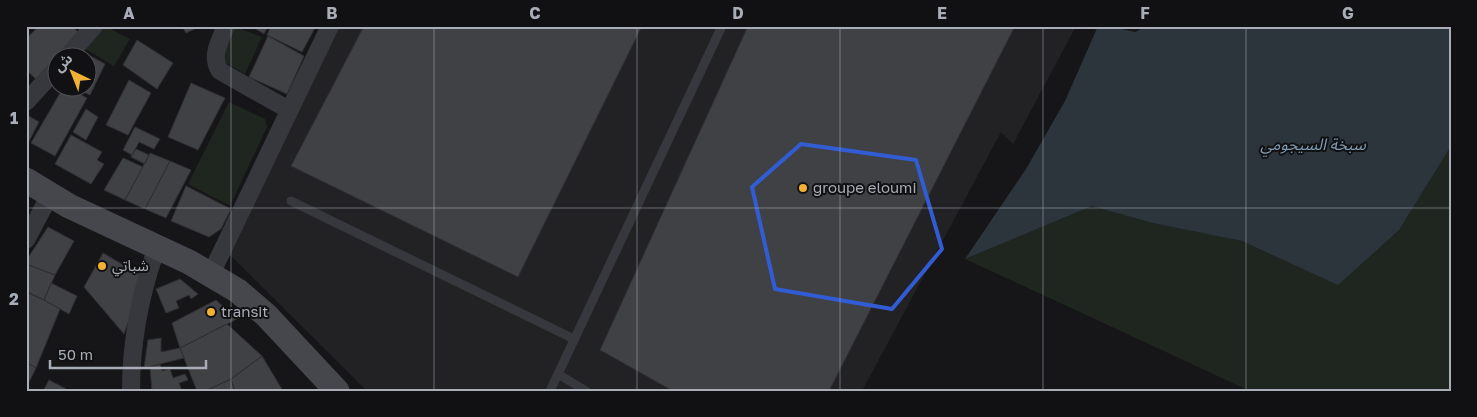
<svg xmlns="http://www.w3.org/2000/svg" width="1477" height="417" viewBox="0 0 1477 417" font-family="'Golos Text','Noto Sans Arabic',sans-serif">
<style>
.built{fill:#222225}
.green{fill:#1e261f}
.water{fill:#2c353c}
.building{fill:#404145;stroke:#303034}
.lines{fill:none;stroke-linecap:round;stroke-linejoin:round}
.service{stroke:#37383d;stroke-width:9}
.minor{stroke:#37383d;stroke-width:18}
.secondary{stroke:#45474d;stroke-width:25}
.marked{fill:none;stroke:#325cd3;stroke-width:4;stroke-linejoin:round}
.grid{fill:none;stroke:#a8adb8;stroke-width:1;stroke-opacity:0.55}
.poi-dot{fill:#f2b134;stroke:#111113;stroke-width:2}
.labels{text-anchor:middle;stroke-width:4;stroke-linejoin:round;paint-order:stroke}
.poi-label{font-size:15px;fill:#a8adb8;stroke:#111113;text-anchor:start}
.water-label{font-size:16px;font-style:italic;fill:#7f9bb3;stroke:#111113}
.neatline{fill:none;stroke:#a8adb8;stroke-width:2}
.grid-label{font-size:16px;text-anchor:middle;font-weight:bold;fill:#a8adb8}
</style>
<rect width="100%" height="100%" fill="#161618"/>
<path class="built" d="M336,26h740l-63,118 -12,-12 -139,259h-495l-139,-138z"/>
<path class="green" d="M100,26h5l25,13 -16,27 -32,-19z
M233,26l29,11 -17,37 -26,-15z
M229,102l36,17 2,8 -37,79 -42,-22z
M1451,146v245h-201l-285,-132 127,-53 150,35 96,43 67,-64z"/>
<path class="water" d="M1098,26h10l27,6 12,-6h304v120l-52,84 -61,55 -96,-44 -89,-18 -61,-17 -127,53 61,-90 39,-68z"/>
<path class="building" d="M39,26h33l7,7 -43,46 -10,-9v-31z
M182,26h19l-15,7z
M251,26h17l-4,8z
M271,26h45l-14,26 -35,-17z
M364,26h278l-124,251 -227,-111z
M748,26h267l-186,365h-156l-73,-41z
M268,36l36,20 -17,38 -38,-17z
M137,40l36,23 -16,26 -34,-24z
M76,48l29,16 -15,31 -15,-7h13v-30h-16z
M129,80l22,13 -23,42 -22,-10z
M191,83l34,15 -27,52 -30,-13z
M63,88h5l19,10 -32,58 -24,-13z
M86,109l12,8 -12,23 -13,-8z
M27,115l12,7 -13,25v-31z
M135,127l25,12 -6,10 -15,-7 -7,13 -9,-5z
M71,135l31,17 -5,8 7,4 -13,20 -36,-20z
M136,149l13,6 -4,9 -14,-7z
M150,153l20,8 -25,48 -20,-9z
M123,158l20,9 -18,33 -21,-10z
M170,161l21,9 -25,48 -21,-9z
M186,186l45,23 -10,20 -12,8 -38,-16z
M48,227l26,14 -19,34 -29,-11v-3z
M103,253l41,24 -20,57 -40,-47z
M26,264l29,11 -11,25 -18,-9z
M180,279l18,15 -7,5 -2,-4 -13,6 3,7 -13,5 -10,-24z
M51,283l26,13 -8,18 -25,-14z
M28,293l16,7 16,9 -24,59 -10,-6v-67z
M216,300l21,19 -57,29 -8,-25z
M227,324l35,32 -31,23 -26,12h-8l-17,-43z
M161,338v14l19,-4 4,10 -40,10 4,-28z
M262,356l21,35h-48l-4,-12z
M26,362l10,6 -10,20z
M160,364l2,7 8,-2 3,9 12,-4 3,6 -9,3 3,8h-30l-2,-24z
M231,379l4,12h-30z
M49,380l21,11h-27z"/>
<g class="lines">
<path class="service" d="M291,201l283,138
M558,374l28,17
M550,391l172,-365"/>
<path class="minor" d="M226,26c-6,15 -16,30 -6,45l69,39
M66,58l28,-32
M26,102l32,-35
M26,240l24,-45
M211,274l119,-248
M131,391c0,-50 9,-97 26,-144"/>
<path class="secondary" d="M26,180l43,26 120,56 49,29 28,24 71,76"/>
</g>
<path class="marked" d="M801,144l115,16 26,89 -50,60 -117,-20 -23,-102z"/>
<path class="grid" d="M231,26v365M434,26v365M637,26v365M840,26v365M1043,26v365M1246,26v365M26,208h1425"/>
<g class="poi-dot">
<circle cx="803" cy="188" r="5"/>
<circle cx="102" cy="266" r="5"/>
<circle cx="211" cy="312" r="5"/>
</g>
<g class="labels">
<g class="poi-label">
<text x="813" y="193">groupe eloumi</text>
<text x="112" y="271">شباتي</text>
<text x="221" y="317">transit</text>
</g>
<g class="water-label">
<text x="1313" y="150">سبخة السيجومي</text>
</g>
</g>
<rect width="1477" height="417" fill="none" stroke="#111113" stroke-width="55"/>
<g transform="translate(72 72) rotate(317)"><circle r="24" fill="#111113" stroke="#4d4f55"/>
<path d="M0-4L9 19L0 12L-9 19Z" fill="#f2b134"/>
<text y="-8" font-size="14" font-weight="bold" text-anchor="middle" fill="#a8adb8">ش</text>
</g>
<path d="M50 360v8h156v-8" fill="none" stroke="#a8adb8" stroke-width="2.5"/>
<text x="58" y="360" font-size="15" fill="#a8adb8" stroke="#111113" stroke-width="4" paint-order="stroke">50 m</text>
<rect x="28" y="28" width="1422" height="362" class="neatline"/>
<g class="grid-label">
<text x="129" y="19">A</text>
<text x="332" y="19">B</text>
<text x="535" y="19">C</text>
<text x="738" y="19">D</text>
<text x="942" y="19">E</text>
<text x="1145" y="19">F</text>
<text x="1348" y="19">G</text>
<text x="14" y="124">1</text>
<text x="14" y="305">2</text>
</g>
</svg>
